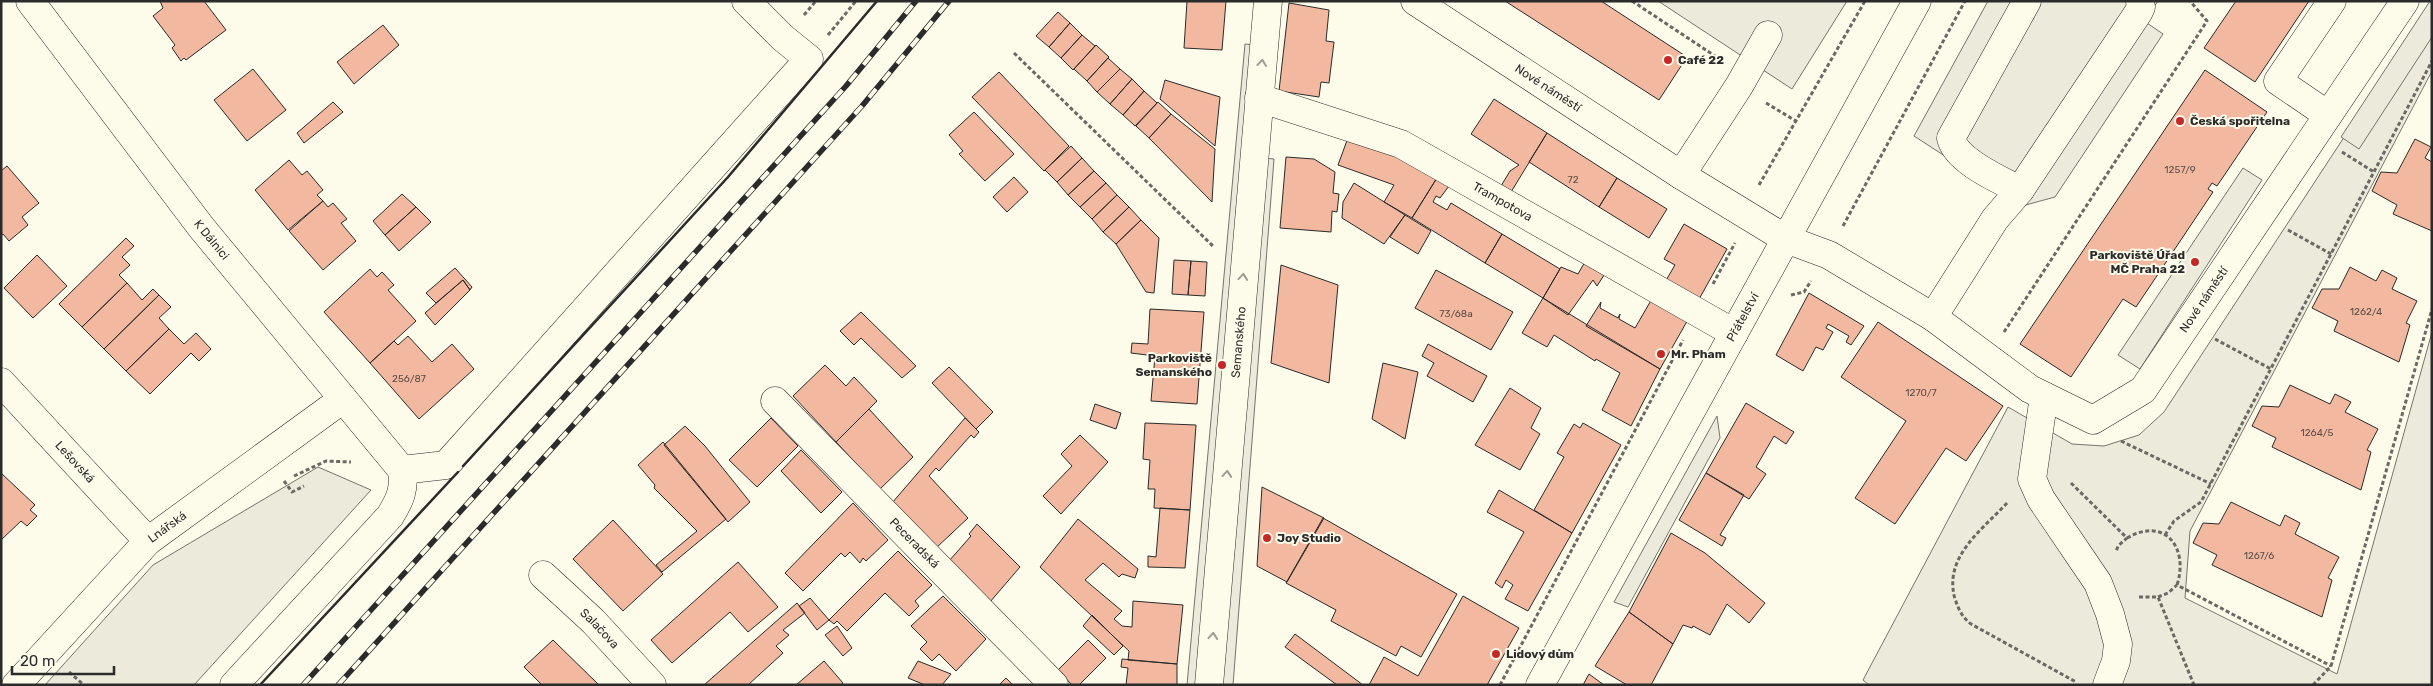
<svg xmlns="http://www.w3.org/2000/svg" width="2433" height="686" viewBox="0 0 2433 686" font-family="Rubik,sans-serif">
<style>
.green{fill:#ecebdb;stroke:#74746e}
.parking{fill:#eceadb;stroke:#74746e}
.building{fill:#f2b8a0;stroke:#2b2b2b}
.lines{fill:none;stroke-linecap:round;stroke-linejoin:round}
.minor-casing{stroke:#2b2b2b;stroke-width:29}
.major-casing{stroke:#2b2b2b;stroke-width:29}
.path{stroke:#6a6964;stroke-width:3;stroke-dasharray:4 2.5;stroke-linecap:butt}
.minor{stroke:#fdfbea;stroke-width:28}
.major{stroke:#fdfbea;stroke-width:28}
.rail-casing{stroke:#2b2b2b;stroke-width:5.5}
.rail{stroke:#fdfbea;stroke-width:4;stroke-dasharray:11;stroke-linecap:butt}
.wall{stroke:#2b2b2b;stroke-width:2.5}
.oneway{stroke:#9e9d94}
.poi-dot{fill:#c62828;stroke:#fdfbea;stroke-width:2}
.labels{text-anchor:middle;stroke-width:4;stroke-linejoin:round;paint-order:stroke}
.number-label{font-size:10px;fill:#5d4e48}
.poi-label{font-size:12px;font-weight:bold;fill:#2b2b2b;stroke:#fdfbea;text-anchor:start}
.street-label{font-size:12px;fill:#2b2b2b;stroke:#fdfbea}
</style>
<rect width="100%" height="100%" fill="#fdfbea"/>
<path class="green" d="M2432,3v68l-242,460 -5,67 152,76 95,-342v353h-563l-6,-5 145,-273 64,37 32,2 35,-11 25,-23z
M318,467l53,23 -177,195h-149l108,-120z"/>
<path class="parking" d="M1658,1h189l-55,88z
M1988,1h170l-14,20 19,13 -108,163 -33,9 -108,-70z
M2430,1h2v36l-73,112 -18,-12z
M1245,44l11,1 -56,640h-13z
M1263,158l11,1 -41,526h-11z
M2243,168l19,12 -122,189 -22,-14z
M1717,416l3,22 -92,169 -14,-5z"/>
<path class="building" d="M160,1h44l22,29 -40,30 -2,-2 -3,3 -9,-13 3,-3 -22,-29 10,-8z
M1187,1h39l-4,49 -38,-2z
M1505,1h96l86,56 -28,43z
M2236,1h73l-54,81 -51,-34z
M1289,3l40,7 -3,31 8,1 -5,41 -8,-1 -2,15 -40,-6z
M1058,12l12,11 -21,24 -13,-11z
M1070,23l12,12 -21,23 -12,-11z
M383,25l16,20 -45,39 -17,-22z
M1082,35l13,11 -22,24 -12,-12z
M1096,45l13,12 -22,24 -13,-12z
M1108,58l12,11 -23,23 -10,-11z
M253,69l33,41 -39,31 -33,-41z
M1120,69l12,10 -22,25 -13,-12z
M2205,70l62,42 -50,74 -5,-3 -4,6 5,3 -77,115 -13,-8 -52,78 -51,-33z
M999,72l70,74 -25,25 -72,-74z
M1132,79l12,12 -21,24 -13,-11z
M1165,80l55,17 -5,49 -55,-47z
M1144,91l13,12 -22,23 -12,-11z
M1494,99l53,34 -39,64 -10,-6 12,-20 9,-6 -48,-31z
M333,102l10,10 -39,31 -7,-10z
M1158,102l13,12 -22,24 -13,-12z
M974,112l40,42 -29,27 -26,-27 4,-3 -14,-16z
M1171,114l44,35 -3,53 -63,-64z
M1547,133l70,45 -18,29 -70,-45z
M1349,135l91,38 -28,45 -28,-16 10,-17 -56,-20z
M2415,139l16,8 -6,11 7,4v69l-39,-17 4,-9 -25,-14 9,-19 16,1z
M1071,146l11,12 -25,24 -12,-12z
M1286,157l28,2 21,13 -2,21 6,1 -2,18 -5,-1 -1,21 -51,-4z
M1082,158l12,13 -26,24 -11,-13z
M289,160l13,15 5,-4 16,19 -6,5 6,6 -35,29 -33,-40z
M7,166l32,37 -17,14 6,8 -19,16 -6,-7 -2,1v-64z
M1094,171l12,12 -26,24 -12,-12z
M1440,173l9,13 -9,12 -4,-2 -3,6 14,8 4,-7 51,31 -17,29 -73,-45z
M1014,177l14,15 -21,20 -14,-15z
M1617,178l50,31 -18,29 -50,-31z
M1106,183l11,12 -25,24 -12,-12z
M1354,183l51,32 -21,29 -42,-26 1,-16z
M402,194l14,13 -31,28 -12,-14z
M1117,195l12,12 -26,25 -11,-13z
M323,201l5,6 5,-4 14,16 -6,4 15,18 -33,29 -34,-39z
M416,207l15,15 -32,29 -14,-16z
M1129,207l12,13 -25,24 -13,-12z
M1405,215l26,16 -13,23 -28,-17z
M1141,220l18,18 -5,55 -8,-1 -30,-48z
M1684,224l43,25 -29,52 -33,-19 10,-17 -11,-6z
M1502,234l58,35 -17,29 -58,-35z
M126,238l8,8 -12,11 8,8 -11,10 8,8 -45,44 -23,-23z
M37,255l30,31 -34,32 -29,-30z
M1174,260l17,1 -3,34 -16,-1z
M1586,260l20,12 -9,14 -4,-6 -25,35 -25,-17 18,-31 17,7z
M1191,261l16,1 -2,34 -17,-1z
M1281,265l57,20 -9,98 -58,-20z
M2350,267l26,14 6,-11 15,8 -5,11 25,12 -11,22 4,2 -11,37 -65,-31 4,-10 -26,-13 10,-19h17z
M455,268l17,19 -2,3 -7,-10 -27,23 -10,-10z
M370,269l7,8 5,-5 12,13 -6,5 28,31 -46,42 -46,-51z
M1436,270l77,42 -22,38 -76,-42z
M463,280l7,10 -35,35 -10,-12z
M127,283l15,17 11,-11 6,6 -55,54 -22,-22z
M1809,293l55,33 -13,19 -5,-3 3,-6 -21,-12 -2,4 7,4 -10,18 -7,-3 -13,24 -27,-16z
M159,295l12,12 -12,11 10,11 -43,42 -22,-22z
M1653,297l37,19 -30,53 -74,-43 15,-24 -1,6 18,10 2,-4 -1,5 16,9z
M1543,298l117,71 -29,57 -29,-16 18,-37 -24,-14 -1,2 -41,-26 -7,12 -25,-14z
M1150,309l54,3 -7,92 -46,-3 4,-45 -24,-3 1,-10 16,1z
M861,312l55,54 -14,12 -41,-40 -7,7 -14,-14z
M1878,322l125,84 -37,55 -20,-13 -51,76 -40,-26 51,-77 -65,-44z
M169,329l15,15 12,-11 15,16 -12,12 -8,-8 -41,41 -24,-23z
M408,336l24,26 20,-18 22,25 -55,50 -49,-56 24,-22 4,4z
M1428,344l59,32 -14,26 -46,-26 7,-13 -12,-7z
M1383,363l35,9 -13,67 -33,-20z
M825,365l21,21 8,-9 23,24 -41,41 -43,-46z
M949,367l44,45 -17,17 -44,-46z
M2290,385l40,19 5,-10 16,8 -6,10 33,17 -11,21 4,2 -10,38 -89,-43 4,-9 -24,-12 10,-20 17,1z
M1510,388l31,20 -10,20 9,6 -20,36 -45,-25z
M1746,403l48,29 -8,12 -12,-8 -18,31 10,7 -17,25 -43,-26z
M1095,404l26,9 -5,16 -26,-9z
M869,409l44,48 -33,32 -44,-47z
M771,418l27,28 -41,41 -28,-27z
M965,418l14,14 -5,6 -3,-3 -32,36 -3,-3 -7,8 39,42 -32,30 -44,-45z
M1145,423l51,2 -6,85 -36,-2 1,-19h-7l2,-29 -7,-1z
M1583,423l38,22 -49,88 -38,-23 30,-53 -7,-4 17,-29 6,4z
M685,426l20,20 45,56 -22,20 -64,-77z
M1080,435l28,27 -47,52 -18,-18 29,-30 -11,-12z
M663,442l63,77 -64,53 -6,-7 41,-34 -43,-43 1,-3 -17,-20z
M801,450l41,42 -21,21 -40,-42z
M1,473l34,32 -5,5 7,6 -10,10 -6,-5 -20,19z
M1706,473l38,22 -24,40 6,3 -4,8 -43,-26z
M1262,487l62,31 -37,64 -30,-16z
M1499,490l73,43 -44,78 -23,-12 8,-14 -7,-5 -4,8 -7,-5 29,-51 -37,-20z
M2231,502l49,24 5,-11 15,8 -5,11 44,23 -11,21 4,2 -10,37 -110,-52 5,-10 -24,-12 10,-20 16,1z
M853,503l35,37 -22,21 -3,-3 -3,5 -10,-11 -5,5 -4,-4 -38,38 -18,-18z
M1160,508l30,2 -5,58 -37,-1v-11l8,1z
M1323,518l134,76 -36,63 -20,-11 -5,10 -65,-35 5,-11 -50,-27z
M1078,519l60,50 -3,9 -13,-4 -3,3 -16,-14 -18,17 37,31 -8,8 8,7 10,1 1,-26 50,4 -6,59 -49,-4 1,-9 -89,-84z
M613,520l50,54 -40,37 -50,-52z
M977,524l43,43 -30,35 -41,-41 22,-25 -2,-2z
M1671,533l34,20 60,50 -16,20 -22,-19 -17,31 -17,-9 -1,2 -9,-3 -10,19 -44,-32z
M898,551l34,34 -17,16 4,5 -10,10 -24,-23 -38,38 -10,-10 -3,3 -5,-4z
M738,562l40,45 -30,25 -18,-20 -58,51 -21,-23z
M943,596l43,43 -30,32 -17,-17 -7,7 -12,-12 7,-7 -16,-16z
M1463,596l56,32 -32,57h-118l15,-28 34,19z
M810,598l19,22 -12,10 -18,-24z
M797,603l8,10 -22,17 6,5 -13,11 7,7 -35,32h-44z
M1629,612l44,32 -22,41h-24l-32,-19z
M1092,615l31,31 -9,9 -31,-29z
M837,626l15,22 -9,8 -18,-21z
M1295,634l68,51h-26l-52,-38z
M553,640l46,45h-57l-18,-18z
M1088,640l18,18 -27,27h-7l-14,-15z
M1122,659l55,5v21h-51l2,-17 -7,-1z
M824,661l19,22 -2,2h-45z
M918,661l33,13 -9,11h-17l-17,-7z
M1589,674l15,11h-21z
M1006,678l7,7h-14z"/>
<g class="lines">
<defs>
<g id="minor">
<path id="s1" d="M30,1l171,226 201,243"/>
<path id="s2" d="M1415,1l266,174 105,64 43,16 104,62 97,72 63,31 50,-30 262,-389"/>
<path id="s3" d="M1259,98l142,46 333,189"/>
<path d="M2328,115l-50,-34 54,-80"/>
<path d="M1681,175l58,-89 29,-51"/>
<path d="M2020,190c-20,-10 -64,-29 -69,-52l76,-137"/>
<path d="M1933,317l62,-98 25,-29 118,-177 3,-6 -1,-6"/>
<path id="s4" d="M1,382l147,159"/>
<path d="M2044,396l-12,83 9,20 57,84 12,31 8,30 -2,17 -9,24"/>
<path id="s5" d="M775,401l279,284"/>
<path d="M402,470l44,-5 363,-406 -26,-21 -37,-37"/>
<path id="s6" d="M543,575l50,46 59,64"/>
<path id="s7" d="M16,685l132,-144 195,-142"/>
<path d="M234,685l156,-169c10,-16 15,-27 12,-46"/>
<path id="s8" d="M1209,685l59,-684"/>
</g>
<g id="major">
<path id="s9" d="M1540,685l377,-684"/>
</g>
</defs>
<use href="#minor" class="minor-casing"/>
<use href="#major" class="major-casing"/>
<path class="path" d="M1632,1l83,55 -3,9
M804,15l12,-14
M828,35l28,-34
M1014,53l200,194
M1766,103l30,18
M2342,152l32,20
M1759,185l106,-184
M1843,226l122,-225
M2288,230l43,24
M1713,284l22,-41
M1791,295l13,-3 7,-11
M2004,332l203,-311 -17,-20
M2215,339l56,30
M2121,441l90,43
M294,476l32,-15 25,1
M284,481l8,11 12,-6
M2071,483l56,55 -9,8 -2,6
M2007,503c-25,27 -64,54 -52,96 4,11 7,18 16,25l105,58
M2165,535l9,-14 27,-19 231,-441
M2127,538c38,-22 62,10 50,47
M2139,597h19l36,88
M2158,597l10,-4 9,-8 154,81
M69,672l15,13
M1500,685l183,-345
M2313,685l18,-19 101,-357"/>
<use href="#minor" class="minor"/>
<use href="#major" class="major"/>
<defs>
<path id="rail" d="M303,685l543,-599 70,-85
M338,685l524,-579 87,-105"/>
</defs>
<use href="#rail" class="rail-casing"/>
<use href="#rail" class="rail"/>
<path class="wall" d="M463,466l265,-289 149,-176
M260,685l198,-213"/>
</g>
<defs><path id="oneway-chevron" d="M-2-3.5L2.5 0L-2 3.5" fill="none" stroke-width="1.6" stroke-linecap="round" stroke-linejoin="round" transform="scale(1.25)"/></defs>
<g class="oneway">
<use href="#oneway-chevron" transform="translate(1262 63) rotate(-84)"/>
<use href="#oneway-chevron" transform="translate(1243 277) rotate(-85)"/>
<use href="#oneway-chevron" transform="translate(1227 474) rotate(-85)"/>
<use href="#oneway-chevron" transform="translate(1213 636) rotate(-85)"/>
</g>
<g class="poi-dot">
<circle cx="1668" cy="60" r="5"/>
<circle cx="2180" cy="121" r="5"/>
<circle cx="2195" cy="262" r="5"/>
<circle cx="1661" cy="354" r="5"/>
<circle cx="1222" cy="365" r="5"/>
<circle cx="1267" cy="538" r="5"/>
<circle cx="1496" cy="654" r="5"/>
</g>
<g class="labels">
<g class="number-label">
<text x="2180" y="173">1257/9</text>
<text x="1573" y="183">72</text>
<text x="2366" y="315">1262/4</text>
<text x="1456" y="317">73/68a</text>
<text x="409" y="382">256/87</text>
<text x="1921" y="396">1270/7</text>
<text x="2317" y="436">1264/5</text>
<text x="2259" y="559">1267/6</text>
</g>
<g class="poi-label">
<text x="1678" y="64">Café 22</text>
<text x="2190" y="125">Česká spořitelna</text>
<text x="2185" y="259" text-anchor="end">Parkoviště Úřad<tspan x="2185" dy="14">MČ Praha 22</tspan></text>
<text x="1671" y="358">Mr. Pham</text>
<text x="1212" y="362" text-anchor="end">Parkoviště<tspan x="1212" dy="14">Semanského</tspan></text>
<text x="1277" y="542">Joy Studio</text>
<text x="1506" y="658">Lidový dům</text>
</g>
<g class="street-label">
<text dy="4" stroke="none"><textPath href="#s2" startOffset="159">Nové náměstí</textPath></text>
<text dy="4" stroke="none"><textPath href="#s3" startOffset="266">Trampotova</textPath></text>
<text dy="4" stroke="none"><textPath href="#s1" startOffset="300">K Dálnici</textPath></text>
<text dy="4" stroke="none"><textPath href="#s2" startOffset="966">Nové náměstí</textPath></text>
<text dy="4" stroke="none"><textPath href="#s9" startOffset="420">Přátelství</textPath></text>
<text dy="4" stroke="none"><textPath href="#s8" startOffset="344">Semanského</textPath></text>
<text dy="4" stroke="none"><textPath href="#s4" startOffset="109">Lešovská</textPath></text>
<text dy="4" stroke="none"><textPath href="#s7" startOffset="219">Lnářská</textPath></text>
<text dy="4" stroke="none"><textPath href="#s5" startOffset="199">Peceradská</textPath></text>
<text dy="4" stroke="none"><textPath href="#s6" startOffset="78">Salačova</textPath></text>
</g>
</g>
<rect width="2433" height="686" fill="none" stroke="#2b2b2b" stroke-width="5"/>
<path d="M12 666v8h102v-8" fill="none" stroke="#2b2b2b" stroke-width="2.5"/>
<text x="20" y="666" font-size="15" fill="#2b2b2b" stroke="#fdfbea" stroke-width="4" paint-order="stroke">20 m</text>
</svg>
